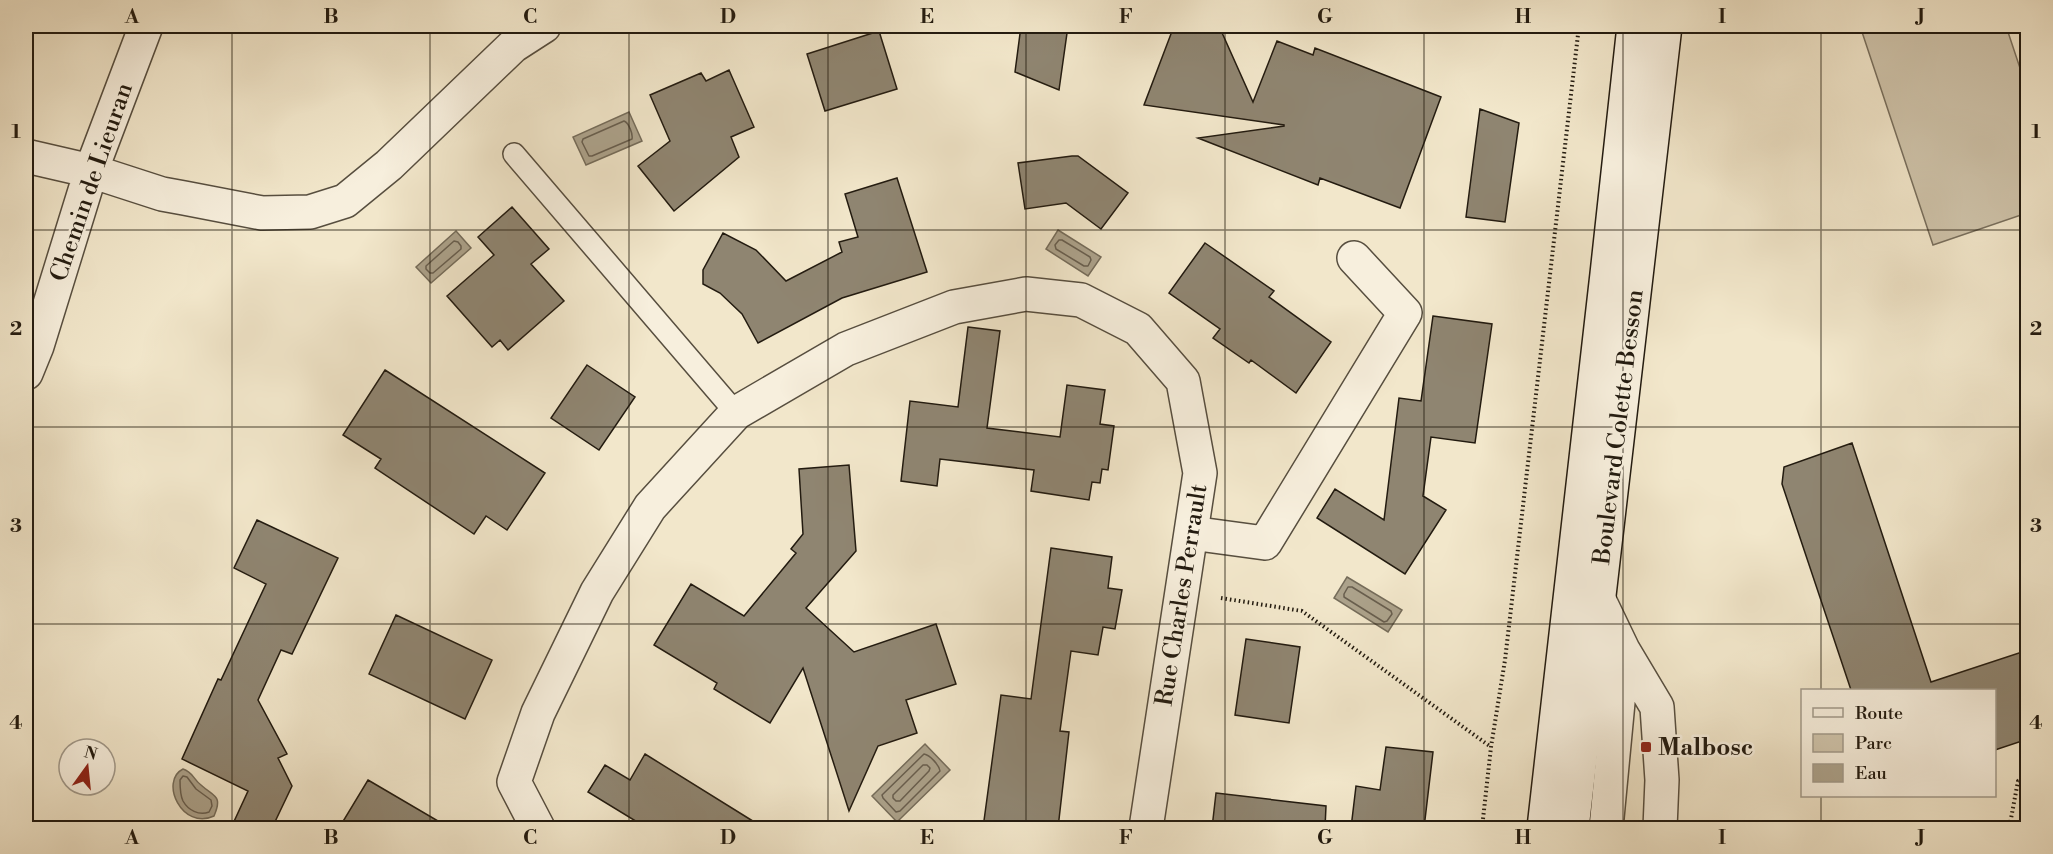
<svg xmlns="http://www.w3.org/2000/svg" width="2053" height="854" viewBox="0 0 2053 854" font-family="'Libre Bodoni',serif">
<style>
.green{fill:#cfc4ab;stroke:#79705e;stroke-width:1.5}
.water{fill:#aca28b;stroke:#756c5a;stroke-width:1.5}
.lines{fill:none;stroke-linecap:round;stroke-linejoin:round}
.shore{stroke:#685e4e;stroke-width:1.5}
.building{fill:#8f8571;stroke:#231b10;stroke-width:1.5}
.lane-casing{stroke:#574e3f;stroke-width:24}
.street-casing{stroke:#574e3f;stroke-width:36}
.secondary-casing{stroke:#231b10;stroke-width:36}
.path{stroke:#231b10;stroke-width:4;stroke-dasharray:1.5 3;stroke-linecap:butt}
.lane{stroke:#f7efdd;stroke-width:21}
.street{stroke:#f7efdd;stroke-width:33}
.secondary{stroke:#f7efdd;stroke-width:33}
.grid{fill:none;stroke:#231b10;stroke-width:1.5;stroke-opacity:0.55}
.poi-dot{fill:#8f2418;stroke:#f7efdd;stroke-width:2}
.labels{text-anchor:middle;stroke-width:5;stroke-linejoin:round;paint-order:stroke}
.street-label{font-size:24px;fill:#231b10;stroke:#f7efdd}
.poi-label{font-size:24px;font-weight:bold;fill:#231b10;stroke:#f7efdd;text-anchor:start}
.neatline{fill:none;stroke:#231b10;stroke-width:2}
.grid-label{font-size:20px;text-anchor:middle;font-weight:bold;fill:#231b10}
</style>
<rect width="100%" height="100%" fill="#f2e7cb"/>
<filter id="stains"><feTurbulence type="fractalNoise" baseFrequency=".00333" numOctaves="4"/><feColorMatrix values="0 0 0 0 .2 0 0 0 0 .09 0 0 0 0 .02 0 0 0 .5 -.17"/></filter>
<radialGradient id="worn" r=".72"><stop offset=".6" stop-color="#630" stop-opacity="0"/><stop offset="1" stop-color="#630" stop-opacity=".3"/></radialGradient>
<path class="green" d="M1860,26h146l21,63v124l-94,32z"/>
<path class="water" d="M629,112l13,29 -56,24 -13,-28z
M1058,230l43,27 -13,19 -42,-27z
M456,231l15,17 -40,35 -15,-16z
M1347,577l55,33 -14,22 -54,-34z
M925,744l25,26 -53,52 -25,-26z
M183,769c10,3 10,10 18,16 13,12 22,10 13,31 -32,15 -55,-35 -31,-47z"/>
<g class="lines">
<path class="shore" d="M624,121c5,2 9,13 8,18l-40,17h-3l-7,-14 1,-3z
M1059,240h3l28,17 1,3 -3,6h-4l-28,-17 -1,-4z
M454,241l4,1 3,4v3l-28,24h-3l-4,-4v-3z
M1348,587h4l39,24 1,3 -5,7 -3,1 -40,-25v-3z
M924,754c6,1 15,11 16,17l-40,40 -4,1 -13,-14 -1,-3z
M923,765h4l3,3 -1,3 -29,30h-4l-3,-3v-3z
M183,776l4,1 9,12 15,11 1,6 -3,6c-10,4 -21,-2 -26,-11 -3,-6 -3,-15 -3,-21z"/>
</g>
<path class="building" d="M1021,26h47l-9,64 -44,-18z
M1174,26h45l34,76 24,-61 36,14 2,-7 126,49 -41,111 -80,-30 -2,7 -120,-47 86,-12v-1l-140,-20z
M879,31l18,58 -72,22 -18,-57z
M729,70l25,57 -23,10 8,20 -65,54 -36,-45 32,-25 -20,-46 51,-22 5,8z
M1480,109l39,14 -14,99 -39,-5z
M1072,156h6l50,37 -27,36 -35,-26 -41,6 -7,-46z
M897,178l30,94 -85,26 -84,45 -16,-29 -22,-21 -17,-9v-14l20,-37 33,17 30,31 56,-29 -3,-10 19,-5 -13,-43z
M512,207l37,42 -18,15 33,37 -56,49 -8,-10 -8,7 -45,-51 47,-41 -16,-18z
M1205,243l69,48 -5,6 62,45 -35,51 -45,-33 -2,3 -36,-25 7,-9 -51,-36z
M1433,316l59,8 -17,119 -44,-6 -8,59 23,14 -41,64 -88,-56 18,-29 49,31 15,-122 22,3z
M968,327l32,4 -13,97 73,9 7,-52 38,5 -5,34 14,2 -6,44 -6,-1 -2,14 -8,-1 -3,18 -58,-9 3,-21 -94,-11 -3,27 -36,-5 9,-80 48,6z
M587,365l48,32 -36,53 -48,-32z
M385,370l160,103 -38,57 -21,-14 -12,18 -99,-66 6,-9 -38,-24z
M1852,443l79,239 97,-32v89l-33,11v-60h-144l-69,-206 2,-17z
M849,465l7,86 -50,57 48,44 82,-28 20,60 -50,16 11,33 -39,13 -29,65 -46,-143 -33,55 -56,-34 3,-6 -63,-38 37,-61 53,32 52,-63 -5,-4 12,-15 -4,-65z
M257,520l81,38 -46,96 -11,-4 -23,50 29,54 -9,4 14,28 -20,42h-41l17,-37 -66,-32 36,-80 3,1 45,-96 -32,-16z
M1051,548l61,9 -4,31 14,2 -7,39 -12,-2 -5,28 -27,-4 -11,80 9,1 -11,96h-75l18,-133 30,4z
M396,615l96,45 -27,59 -96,-45z
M1246,639l54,8 -11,76 -54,-8z
M1386,747l47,5 -9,76h-73l5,-42 24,4z
M645,754l119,74h-117l-59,-36 17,-27 25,15z
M368,780l82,48h-111z
M1216,793l110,13 -1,22h-113z"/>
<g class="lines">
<defs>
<path id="lane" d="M514,154l222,259"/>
<path id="street" d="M26,156l65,15 71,23 22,4 78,15 48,-1 35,-11 44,-36 124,-119 31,-20
M26,373l11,-27 54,-175 55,-145
M1191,533l74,10 140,-230 -51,-55
M1599,600l24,50 -17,178
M1623,650l34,57 5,73 -2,48
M538,828l-24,-46 24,-69 59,-121 53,-85 86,-94 110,-64 108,-42 72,-13 55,6 57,29 45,52 17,92 -54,355"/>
<path id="secondary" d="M1544,828l63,-554 27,-248
M1572,828l93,-802"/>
</defs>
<use href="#lane" class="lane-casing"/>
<use href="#street" class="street-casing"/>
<use href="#secondary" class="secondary-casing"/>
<path class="path" d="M1221,598l81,13 189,136
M1482,828l9,-81 14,-87 74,-634
M1995,828l15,-4 8,-43 10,-4"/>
<use href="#lane" class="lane"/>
<use href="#street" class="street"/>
<use href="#secondary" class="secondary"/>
</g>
<path class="grid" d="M232,26v802M430,26v802M629,26v802M828,26v802M1026,26v802M1225,26v802M1424,26v802M1623,26v802M1821,26v664M26,230h2002M26,427h2002M26,624h2002M1821,796v32"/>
<rect class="poi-dot" x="1640" y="741" width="12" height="12" rx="3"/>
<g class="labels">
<g class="street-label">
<text transform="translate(91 182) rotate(-71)" y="8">Chemin de Lieuran</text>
<text transform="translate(1618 427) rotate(-83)" y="8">Boulevard Colette Besson</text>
<text transform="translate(1181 595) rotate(-81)" y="8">Rue Charles Perrault</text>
</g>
<g class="poi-label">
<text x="1658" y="755">Malbosc</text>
</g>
</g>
<rect width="2053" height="854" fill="none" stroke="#f2e7cb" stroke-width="66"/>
<rect x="1801" y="689" width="195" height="108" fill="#f7efdd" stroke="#a29a8b" stroke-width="1.5"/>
<rect x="1813" y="708" width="30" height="9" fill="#f7efdd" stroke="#a29a8b" stroke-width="1.5"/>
<text x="1855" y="719" font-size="18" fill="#231b10">Route</text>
<rect x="1813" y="734" width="30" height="18" fill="#cfc4ab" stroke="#a29a8b" stroke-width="1.5"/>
<text x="1855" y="749" font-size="18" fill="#231b10">Parc</text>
<rect x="1813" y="764" width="30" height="18" fill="#aca28b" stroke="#a29a8b" stroke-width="1.5"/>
<text x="1855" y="779" font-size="18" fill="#231b10">Eau</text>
<g transform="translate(87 767) rotate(15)"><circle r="28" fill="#f7efdd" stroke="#a29a8b" stroke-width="1.5"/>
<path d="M0-4.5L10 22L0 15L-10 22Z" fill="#8f2418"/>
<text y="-9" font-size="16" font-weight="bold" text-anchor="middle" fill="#231b10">N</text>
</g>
<rect x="33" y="33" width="1987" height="788" class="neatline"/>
<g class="grid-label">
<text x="132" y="23">A</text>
<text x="331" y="23">B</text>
<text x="530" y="23">C</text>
<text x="728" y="23">D</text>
<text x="927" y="23">E</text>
<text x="1126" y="23">F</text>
<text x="1325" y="23">G</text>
<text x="1523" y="23">H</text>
<text x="1722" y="23">I</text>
<text x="1921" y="23">J</text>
<text x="16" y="138">1</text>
<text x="2036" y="138">1</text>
<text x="16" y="335">2</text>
<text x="2036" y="335">2</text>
<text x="16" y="532">3</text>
<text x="2036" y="532">3</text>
<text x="16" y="729">4</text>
<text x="2036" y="729">4</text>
<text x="132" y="844">A</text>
<text x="331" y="844">B</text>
<text x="530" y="844">C</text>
<text x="728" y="844">D</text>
<text x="927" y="844">E</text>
<text x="1126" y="844">F</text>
<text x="1325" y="844">G</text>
<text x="1523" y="844">H</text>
<text x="1722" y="844">I</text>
<text x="1921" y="844">J</text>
</g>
<rect width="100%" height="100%" filter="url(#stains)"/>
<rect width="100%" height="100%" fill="url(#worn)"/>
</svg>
